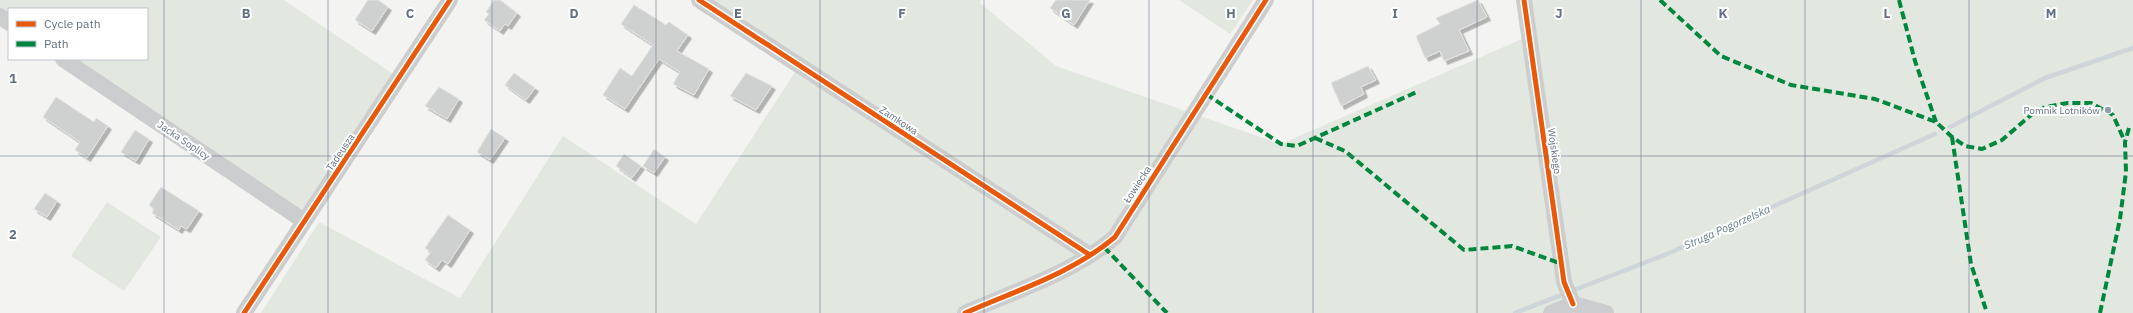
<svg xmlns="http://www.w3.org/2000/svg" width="2133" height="313" viewBox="0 0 2133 313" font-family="'IBM Plex Sans',sans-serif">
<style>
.green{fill:#e2e7df}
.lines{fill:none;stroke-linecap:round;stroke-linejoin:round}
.stream{stroke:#cfd6d9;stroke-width:4.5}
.building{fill:#cfd1d1;stroke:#e2e3e1;filter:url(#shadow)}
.minor{stroke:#cccdce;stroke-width:16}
.quiet{stroke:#00873e;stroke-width:4;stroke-dasharray:8 4;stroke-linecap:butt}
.cycleway-casing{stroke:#fff;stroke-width:8}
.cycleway{stroke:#e8590c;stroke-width:5}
.grid{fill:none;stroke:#617083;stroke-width:1;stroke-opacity:0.55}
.poi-dot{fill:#949eaa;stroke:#fff;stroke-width:1.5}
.labels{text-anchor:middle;stroke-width:4;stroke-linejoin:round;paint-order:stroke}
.poi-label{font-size:10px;fill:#617083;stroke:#fff;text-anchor:end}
.street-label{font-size:10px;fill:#617083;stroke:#fff}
.water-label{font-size:11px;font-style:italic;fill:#627a88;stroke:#fff}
.grid-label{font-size:13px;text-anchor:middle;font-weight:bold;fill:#617083;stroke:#fff;stroke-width:4;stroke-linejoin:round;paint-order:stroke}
</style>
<defs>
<filter id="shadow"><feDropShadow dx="3.5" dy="3.5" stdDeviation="0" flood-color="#0004"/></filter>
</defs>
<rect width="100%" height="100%" fill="#f3f4f1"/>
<path class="green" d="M0,0h284l115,78 -95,143 -237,-162h80v-50h-138v11l-9,-6z
M699,0h282l-1,3 76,63 225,78 248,-108 -5,-36h609v313h-1872l58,-91 141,76 103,-162 133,88 103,-158z
M1179,0h74l-23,34z
M107,202l54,35 -37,54 -53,-35z"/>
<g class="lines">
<path class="stream" d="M1950,127l95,-49 88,-30
M1515,313l152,-59 268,-120"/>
</g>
<path class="building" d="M368,0h10l10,7 -16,24 -17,-11z
M494,0h6l17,13 -9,13 -3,-2 -5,7 -16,-11 5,-6 -3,-2z
M1056,0h34l-16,25 -24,-17z
M1478,0l9,17 -28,13 10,21 -25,10 -4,-10 -15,7 -9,-22 24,-12 -4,-6z
M634,5l32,20 3,-3 19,13 -11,16 32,18 -15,26 -21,-11 7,-12 -21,-13 -34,50 -22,-14 17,-27 12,8 21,-31 -32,-21z
M1368,66l8,14 -15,7 3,7 -23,12 -10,-23z
M514,73l21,15 -9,12 -21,-15z
M746,73l26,13 -16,24 -26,-14z
M439,87l20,12 -12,20 -22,-13z
M56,97l38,25 2,-4 12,8 -21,32 -12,-8 5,-8 -37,-25z
M491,129l14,9 -15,22 -13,-8z
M135,130l14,9 -13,22 -15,-9z
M654,149l11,8 -11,16 -11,-7z
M624,154l17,12 -9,12 -16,-12z
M161,187l38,24 -12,18 -6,-3 -2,4 -27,-17 2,-4 -5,-4z
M45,193l12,8 -10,16 -13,-8z
M448,215l22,15 -22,34 -6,-4 -6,8 -11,-8 6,-8 -6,-4z"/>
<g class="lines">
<path class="minor" d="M699,0l391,255
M1524,0l40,282 9,22
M0,16l9,7
M63,59l241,162
M1573,304l33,9
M244,313l206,-313
M965,313c50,-22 108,-40 150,-76l151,-237
M1551,313l22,-9"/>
<path class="quiet" d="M1660,0l61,56 70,29 84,14 61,23 16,15 13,9 17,3 20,-9 29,-25 14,-8 23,-4h23l22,12 12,27
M1899,0l16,61 21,61
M1206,94l75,50 16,2 122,-55
M1952,137l19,127 16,49
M1315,138l30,13 119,99 48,-4 50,18
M1104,247l63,66
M2100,313l20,-94 6,-47 -1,-30 4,-14"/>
<defs>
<path id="cycleway" d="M699,0l391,255
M1524,0l40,282 9,22
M244,313l206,-313
M965,313c50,-22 108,-40 150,-76l151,-237"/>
</defs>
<use href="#cycleway" class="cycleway-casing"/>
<use href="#cycleway" class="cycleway"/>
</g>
<path class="grid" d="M164,0v313M328,0v313M492,0v313M656,0v313M820,0v313M984,0v313M1149,0v313M1313,0v313M1477,0v313M1641,0v313M1805,0v313M1969,0v313M0,156h2133"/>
<circle class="poi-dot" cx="2108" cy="110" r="4"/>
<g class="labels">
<g class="poi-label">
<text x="2100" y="114">Pomnik Lotników</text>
</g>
<g class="street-label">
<text transform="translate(899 120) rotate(33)" y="4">Zamkowa</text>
<text transform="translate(184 140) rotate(34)" y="4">Jacka Soplicy</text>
<text transform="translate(1555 151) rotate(82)" y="4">Wojskiego</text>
<text transform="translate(340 152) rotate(-56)" y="4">Tadeusza</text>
<text transform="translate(1137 184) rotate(-57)" y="4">Łowiecka</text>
</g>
<g class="water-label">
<text transform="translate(1727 227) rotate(-24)" y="4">Struga Pogorzelska</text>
</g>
</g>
<g class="grid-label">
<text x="246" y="18">B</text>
<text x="410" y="18">C</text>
<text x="574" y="18">D</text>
<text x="738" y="18">E</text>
<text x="902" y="18">F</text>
<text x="1066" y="18">G</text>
<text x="1231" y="18">H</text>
<text x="1395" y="18">I</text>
<text x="1559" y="18">J</text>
<text x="1723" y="18">K</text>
<text x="1887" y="18">L</text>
<text x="2051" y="18">M</text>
<text x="13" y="83">1</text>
<text x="13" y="239">2</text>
</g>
<rect x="8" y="8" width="140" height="52" fill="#ffffff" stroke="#c0c6cd"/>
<rect x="16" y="21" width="20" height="6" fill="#e8590c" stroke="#c0c6cd"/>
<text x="44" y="28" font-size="12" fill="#617083">Cycle path</text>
<rect x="16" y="41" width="20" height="6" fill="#00873e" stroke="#c0c6cd"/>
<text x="44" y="48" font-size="12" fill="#617083">Path</text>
</svg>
